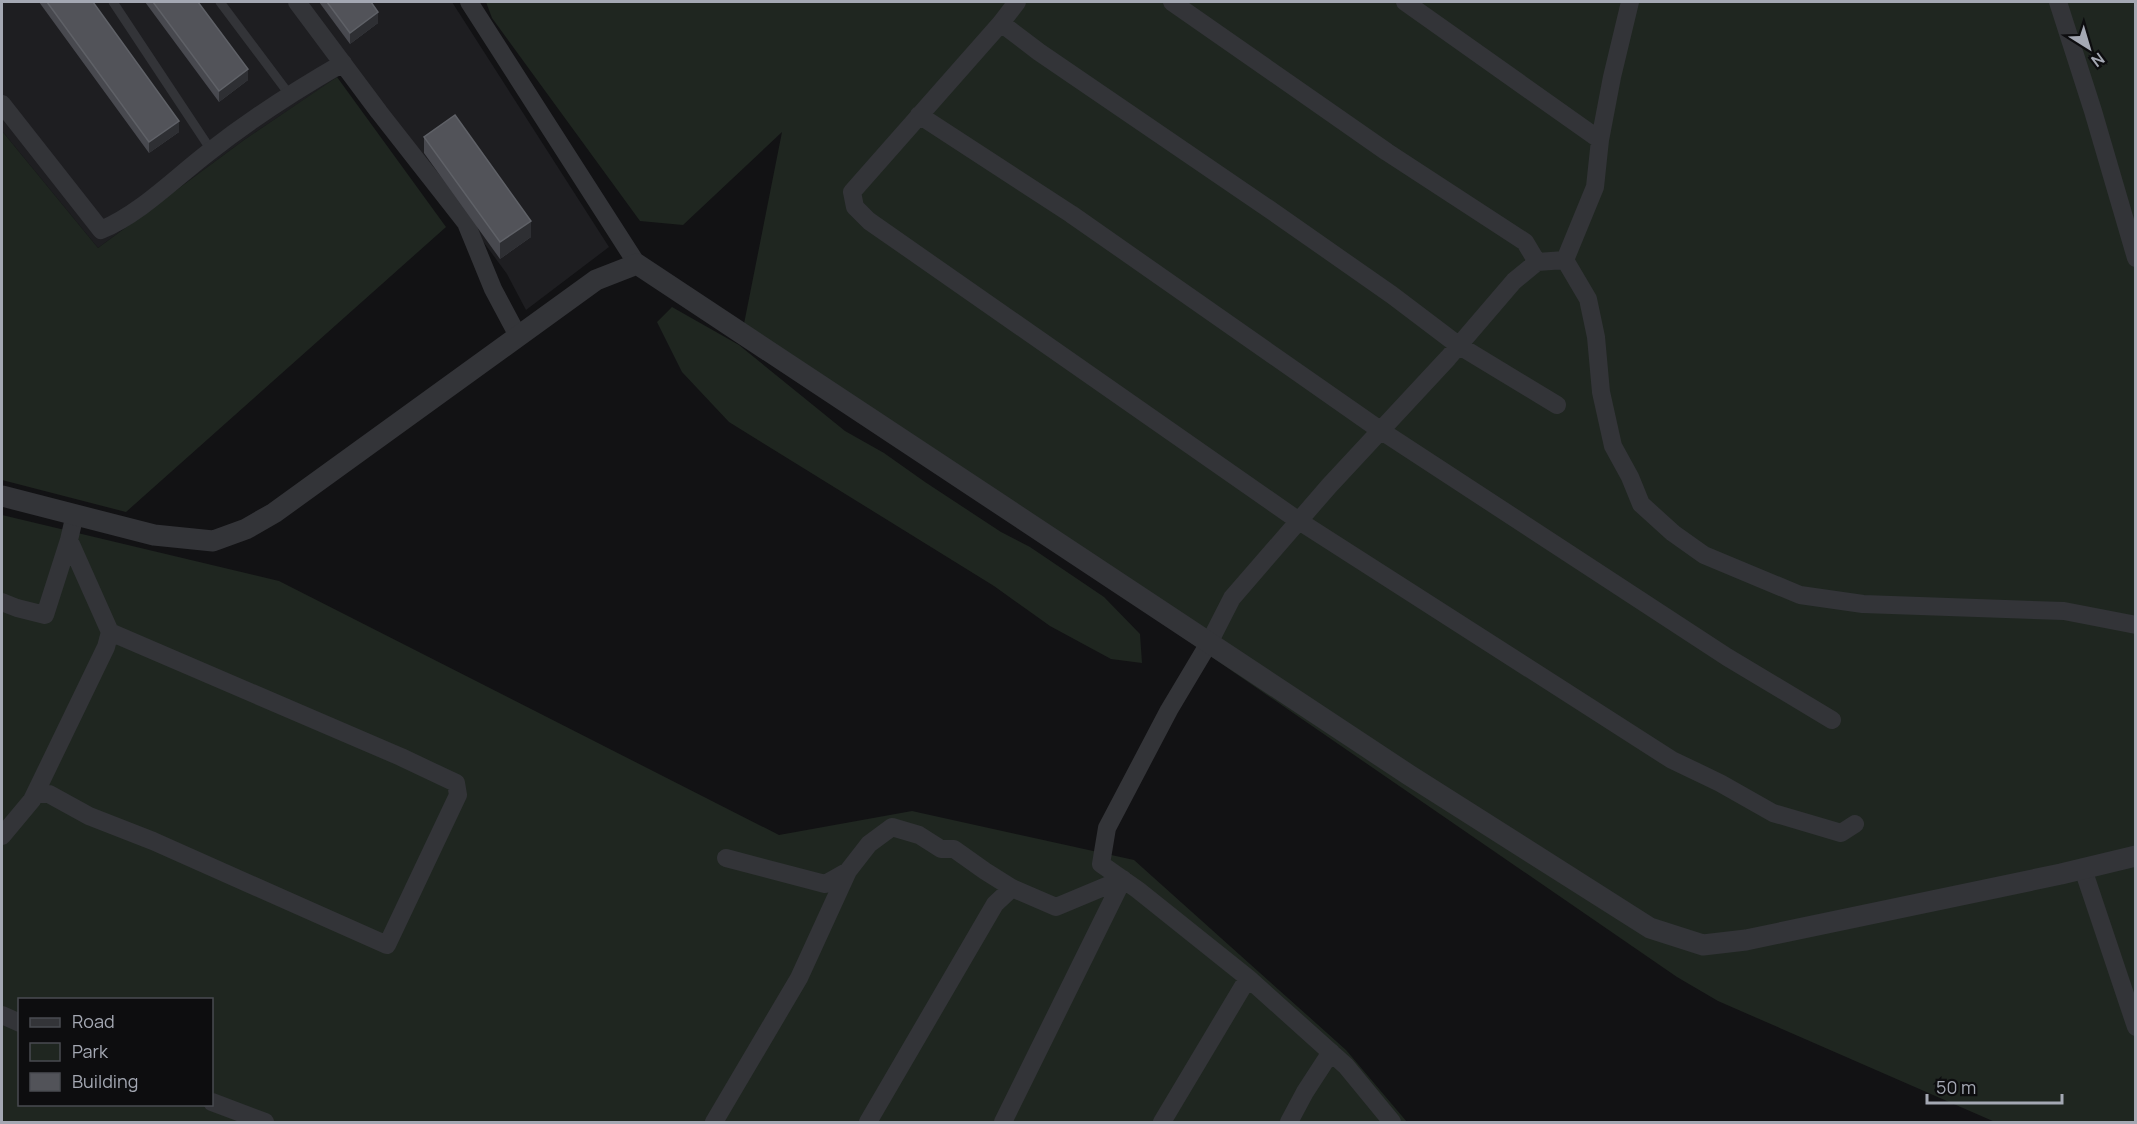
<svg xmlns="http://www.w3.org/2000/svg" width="2137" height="1124" viewBox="0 0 2137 1124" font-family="Manrope,sans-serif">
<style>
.built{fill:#1e1e21}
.green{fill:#1f2620;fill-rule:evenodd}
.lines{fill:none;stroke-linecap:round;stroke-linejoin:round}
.service{stroke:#333438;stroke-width:9}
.minor{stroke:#333438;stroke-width:18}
.tertiary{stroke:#333438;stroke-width:21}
.wall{fill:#48494f}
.shaded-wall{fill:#2e2f33}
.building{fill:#525359;stroke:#5f6167;stroke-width:1.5}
</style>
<rect width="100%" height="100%" fill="#121214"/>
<path class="built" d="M2,2h450l157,245 -83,63 -19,-36 -153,-208 -110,74 -146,108 -96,-117z"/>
<path class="green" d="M486,2h1649v1120h-140l-277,-121 -41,-24 -935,-643 40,-202 -99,93 -43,-4 -148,-203z
M337,77l109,150 -320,285 -124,-32v-349l96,117 146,-108z
M672,307l67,38 106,86 39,22 41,29 76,50 29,15 74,50 36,37 2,29 -31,-4 -61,-33 -56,-40 -265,-164 -47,-50 -25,-50z
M2,515l277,66 500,254 133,-24 222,49 212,190 61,72h-1405zM20,1000h192v104h-192z"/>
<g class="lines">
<path class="service" d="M113,2l98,148
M220,2l69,92"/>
<path class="minor" d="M297,2l82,110 87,111 27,66 25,47
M469,2l168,262
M1017,2l-16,21 -149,169 3,15 14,14 430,300 373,239 48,23 53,30 68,20 14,-9
M1172,2l215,150 138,90 12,20
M1405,2l195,138
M1630,2l-18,75 -12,63 -5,47 -30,73 23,39 8,38 5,55 12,54 17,31 11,27 32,29 31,22 96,40 63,9 201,7 72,14
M2058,2l35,109 43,147
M1001,23l38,29 230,157 123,86 66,50 99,60
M2,104l99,126c39,-16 74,-52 108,-78 42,-33 87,-62 134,-89
M919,115l152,99 309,216 347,227 105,63
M2,602l15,6 28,7 24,-75
M35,794h14l40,22 64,25 234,104 71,-150 -2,-12 -55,-26 -291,-125
M2,836l30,-36 74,-153 4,-15 -41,-92 6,-26
M726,858l99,26 23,-13
M2083,869l53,158
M2,1015l18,8
M212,1102l53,20
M714,1122l85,-144 49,-107 21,-27 23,-17 27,8 22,14h13l31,22 27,17 44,19 67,-28 -120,243
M868,1122l127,-218 17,-16
M1162,1122l86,-144
M1289,1122l16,-30 26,-40
M1392,1122l-46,-56 -98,-88 -110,-88 -37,-26 6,-36 62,-118 40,-67 23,-45 97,-112 119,-128 66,-77 23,-19 28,-2"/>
<path class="tertiary" d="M2,496l152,39 59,6 33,-12 28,-16 322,-233 41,-16 772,511 241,153 53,17 43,-5 315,-66 75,-18"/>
</g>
<path class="wall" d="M39,2h54l86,130 -30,21z
M145,2h53l50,78 -29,22z
M319,2h52l7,21 -28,21z
M424,137l107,100 -31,22 -76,-106z"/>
<path class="shaded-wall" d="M378,12v11l-28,21v-11z
M248,69v11l-29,22v-11z
M179,121v11l-30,21v-11z
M531,221v16l-31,22v-17z"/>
<path class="building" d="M47,2h46l86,119 -30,21z
M153,2h45l50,67 -29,22z
M327,2h44l7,10 -28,21z
M455,115l76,106 -31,21 -76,-105z"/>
<rect width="2137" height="1124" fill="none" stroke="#a4a8b3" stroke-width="6"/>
<rect x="18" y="998" width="195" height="108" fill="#0d0d0f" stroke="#494b51" stroke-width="1.5"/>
<rect x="30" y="1018" width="30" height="9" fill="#333438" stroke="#494b51" stroke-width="1.5"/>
<text x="72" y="1028" font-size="18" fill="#a4a8b3">Road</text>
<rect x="30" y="1043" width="30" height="18" fill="#1f2620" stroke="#494b51" stroke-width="1.5"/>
<text x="72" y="1058" font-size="18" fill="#a4a8b3">Park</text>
<rect x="30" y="1073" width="30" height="18" fill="#525359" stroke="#494b51" stroke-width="1.5"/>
<text x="72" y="1088" font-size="18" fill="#a4a8b3">Building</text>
<g transform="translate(2089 48) rotate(143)" stroke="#0d0d0f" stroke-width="4.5" paint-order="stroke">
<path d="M0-4.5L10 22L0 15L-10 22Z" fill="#a4a8b3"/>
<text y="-9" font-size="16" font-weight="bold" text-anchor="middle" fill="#a4a8b3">N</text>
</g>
<path d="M1927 1094v9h135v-9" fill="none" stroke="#a4a8b3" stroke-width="3"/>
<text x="1936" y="1094" font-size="18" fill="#a4a8b3" stroke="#0d0d0f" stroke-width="4.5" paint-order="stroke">50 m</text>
</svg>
